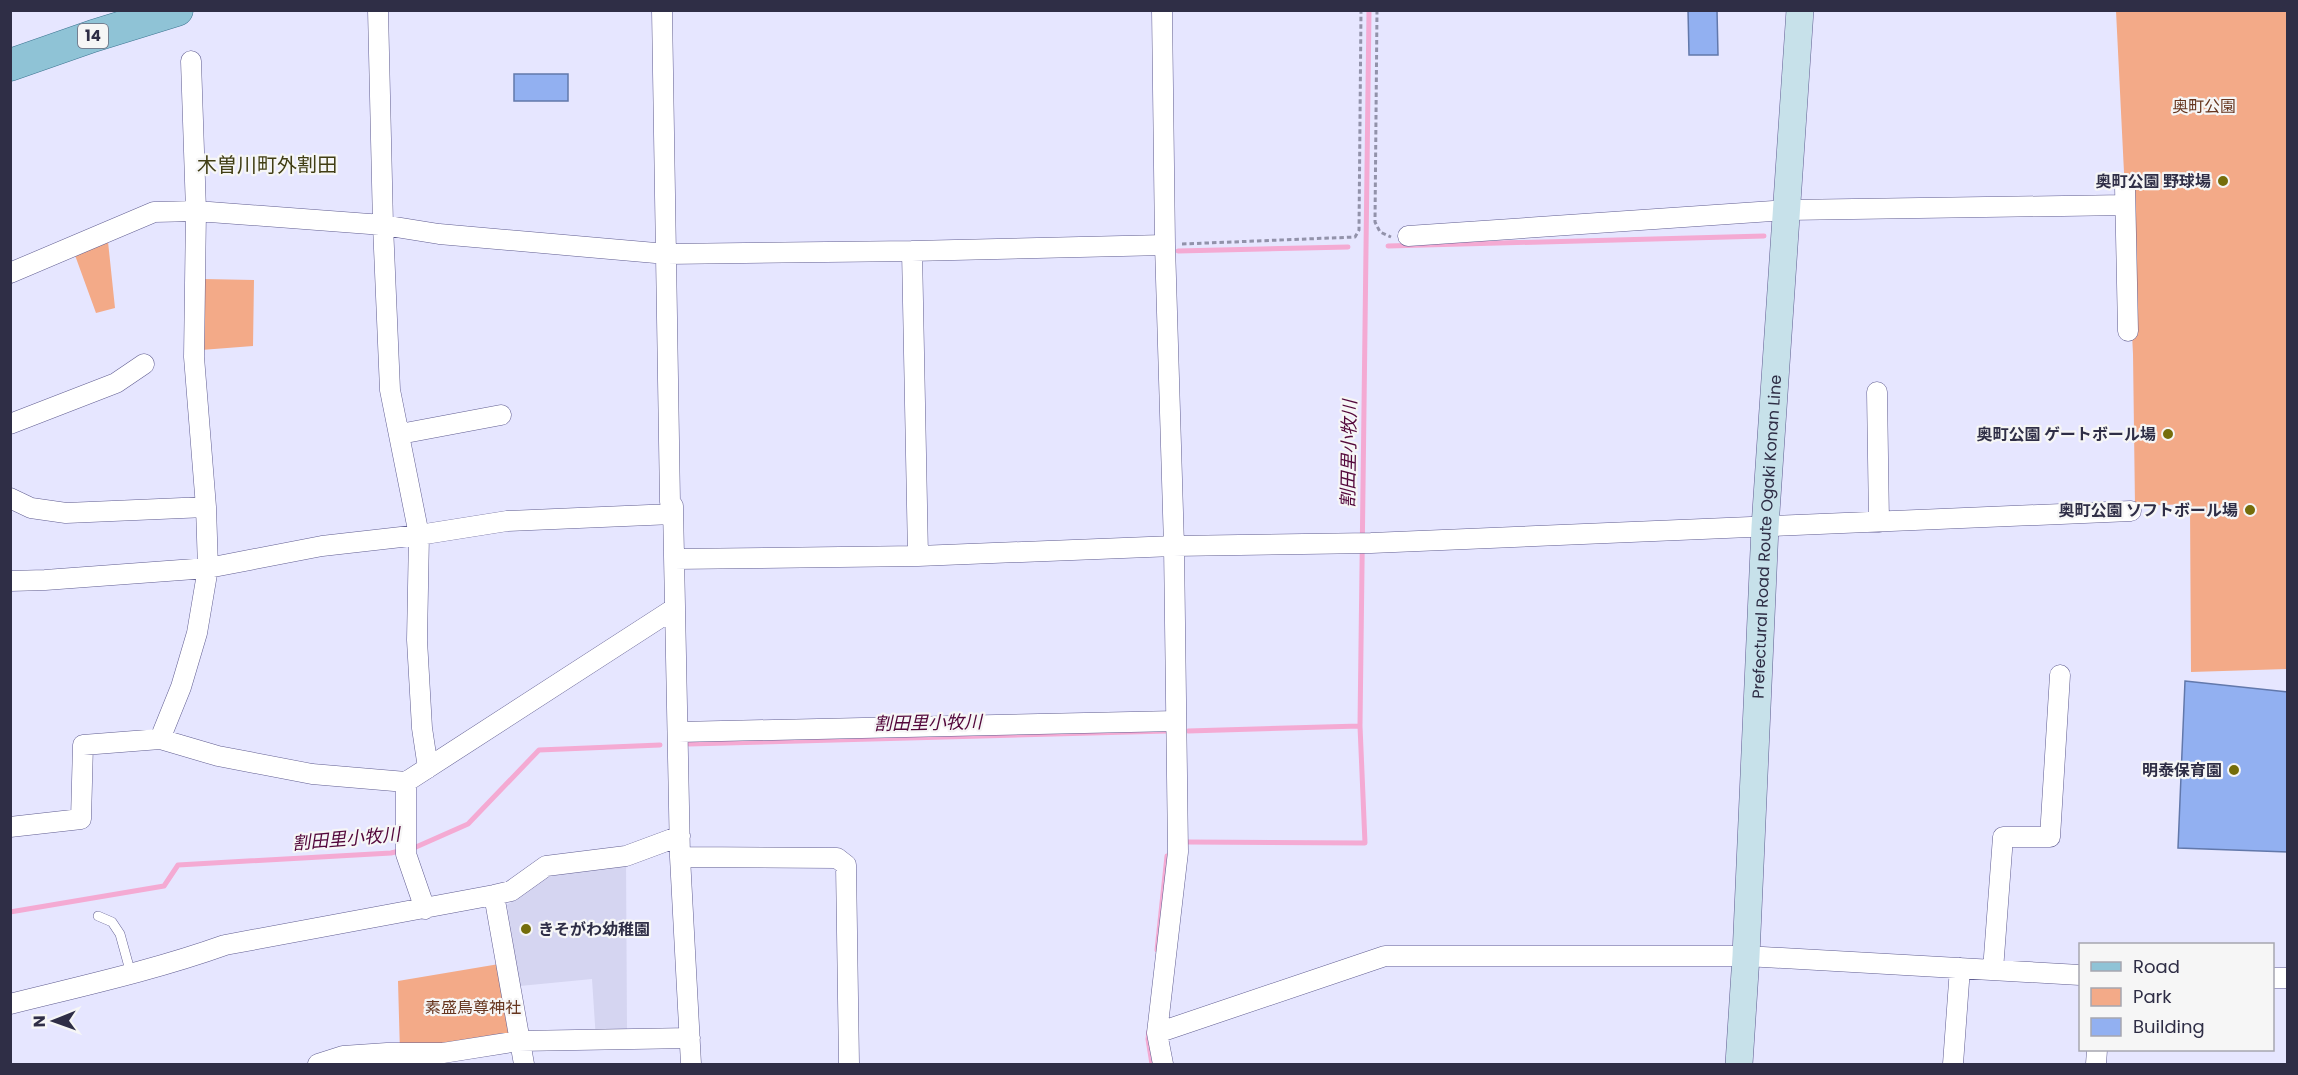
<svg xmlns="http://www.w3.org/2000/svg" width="2298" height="1075" viewBox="0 0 2298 1075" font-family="Poppins,'Noto Sans JP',sans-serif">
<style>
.built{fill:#d5d5f1}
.green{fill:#f3aa88}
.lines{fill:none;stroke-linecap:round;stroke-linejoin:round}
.stream{stroke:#f4aad3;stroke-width:5}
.building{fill:#92b0f1;stroke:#6278ab;stroke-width:1.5}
.service-casing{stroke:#605d91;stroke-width:10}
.minor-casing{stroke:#605d91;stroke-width:21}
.secondary-casing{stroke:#605d91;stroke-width:28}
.primary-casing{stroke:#3d7591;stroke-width:33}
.path{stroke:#9292aa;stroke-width:3;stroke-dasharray:4.5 3;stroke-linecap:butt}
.service{stroke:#fff;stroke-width:9}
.minor{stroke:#fff;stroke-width:20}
.secondary{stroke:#c7e1ea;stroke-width:27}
.primary{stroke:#8fc3d6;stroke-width:32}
.poi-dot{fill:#746d0b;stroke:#f6f6f6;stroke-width:2}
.labels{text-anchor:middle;stroke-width:4.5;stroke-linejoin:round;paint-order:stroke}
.shield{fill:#f6f6f6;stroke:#6b6a7b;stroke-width:1.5}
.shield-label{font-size:15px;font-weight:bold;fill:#2f2e46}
.park-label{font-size:16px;fill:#66351e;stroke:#f6f6f6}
.poi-label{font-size:16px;font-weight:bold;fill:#2f2e46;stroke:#f6f6f6;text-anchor:end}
.street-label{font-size:16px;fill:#2f2e46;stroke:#f6f6f6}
.water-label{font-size:18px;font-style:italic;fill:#53073b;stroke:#f6f6f6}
.quarter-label{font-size:20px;fill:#413e15;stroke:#f6f6f6}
</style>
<rect width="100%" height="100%" fill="#e6e6ff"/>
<path class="built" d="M626,856l1,173 -31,11 -4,-61 -72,7 -13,-81 38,-27z"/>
<path class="green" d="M2116,11h171v658l-96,3 -1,-168 -55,2 -2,-152z
M107,232l8,76 -19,5 -24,-66z
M203,279l51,1 -1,66 -52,4z
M505,963l14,78 -119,12 -2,-72z"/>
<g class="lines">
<path class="stream" d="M1388,246l376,-10
M1178,251l170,-4
M1188,731l172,-5 9,-716
M689,744l478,-13
M1188,842l177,1 -5,-117
M10,912l154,-26 14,-21 213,-12 25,-6 52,-23 71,-74 121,-5
M1157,950l10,-94
M1149,1031l-1,8 4,25"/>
</g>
<path class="building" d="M1688,10h29l1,45h-29z
M514,74h54v27h-54z
M2185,681l103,11v160l-110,-4z"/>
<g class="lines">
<defs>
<path id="service" d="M98,916l14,6 8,12 11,40"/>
<path id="minor" d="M378,10l5,215 7,165 29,145 -2,105 5,88 6,40
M662,10l8,492 3,4 7,351 11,207
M1162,10l3,235 9,301 4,306 -21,181 6,31
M2125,186l3,145
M1408,236l380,-26 337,-5
M912,251l6,305
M10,273l144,-61 42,-1 187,14 56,9 228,20 245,-3 253,-6
M1877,392l2,130
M10,424l106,-41 28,-19
M400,434l101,-19
M10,498l21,10 35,5 140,-6
M674,559l244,-3 256,-10 197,-3 760,-32
M10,581l35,-1 163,-12 114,-22 97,-11 88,-14 166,-7
M679,732l497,-11
M160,739l21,-52 16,-54 11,-65 -2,-61 -12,-150 2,-146 -5,-150
M406,782v72l19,55
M10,827l71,-8 2,-74 77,-6 58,17 94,18 94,8 269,-174
M680,857l157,1 9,7 3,199
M494,895l30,169
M1993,970l10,-133h47l10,-162
M2272,978h16
M10,1004c72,-18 145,-34 215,-59l269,-50 17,-4 35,-25 80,-10 54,-20
M1157,1033l228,-77h361l334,19
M318,1064l25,-8 44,-3h56l76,-12 171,-3
M1953,1064l7,-96
M2096,1064l1,-14"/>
<g id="secondary">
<path id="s1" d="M1739,1064l7,-108 19,-429 35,-517"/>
</g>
<path id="primary" d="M10,65l83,-29 84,-26"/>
</defs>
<use href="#service" class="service-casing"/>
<use href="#minor" class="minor-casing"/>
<use href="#secondary" class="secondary-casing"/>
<use href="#primary" class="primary-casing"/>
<path class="path" d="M1377,10l-2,212 5,10 11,5
M1182,244l173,-7 4,-7 2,-220"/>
<use href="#service" class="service"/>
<use href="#minor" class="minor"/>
<use href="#secondary" class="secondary"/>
<use href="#primary" class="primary"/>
</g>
<g class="poi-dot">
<circle cx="2223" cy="181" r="6"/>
<circle cx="2168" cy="434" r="6"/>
<circle cx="2250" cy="510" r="6"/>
<circle cx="2234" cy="770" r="6"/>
<circle cx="526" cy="929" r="6"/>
</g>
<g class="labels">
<rect class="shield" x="78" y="24" width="30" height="24" rx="4.5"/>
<g class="shield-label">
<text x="93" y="41">14</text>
</g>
<g class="park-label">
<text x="2204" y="112">奥町公園</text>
<text x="473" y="1013">素盛鳥尊神社</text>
</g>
<g class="poi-label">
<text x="2211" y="187">奥町公園 野球場</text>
<text x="2156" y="440">奥町公園 ゲートボール場</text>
<text x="2238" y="516">奥町公園 ソフトボール場</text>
<text x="2222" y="776">明泰保育園</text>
<text x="538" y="935" text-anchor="start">きそがわ幼稚園</text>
</g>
<g class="street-label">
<text dy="6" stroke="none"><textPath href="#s1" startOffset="528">Prefectural Road Route Ogaki Konan Line</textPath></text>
</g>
<g class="water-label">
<text transform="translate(1349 454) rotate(-89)" y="6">割田里小牧川</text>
<text transform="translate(928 723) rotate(-1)" y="6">割田里小牧川</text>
<text transform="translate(346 839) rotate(-5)" y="6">割田里小牧川</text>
</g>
<g class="quarter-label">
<text x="267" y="172">木曽川町外割田</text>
</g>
</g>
<rect width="2298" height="1075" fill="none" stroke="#2f2e46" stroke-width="24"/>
<rect x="2079" y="943" width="195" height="108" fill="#f6f6f6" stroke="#a6a6b0" stroke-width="1.5"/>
<rect x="2091" y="962" width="30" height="9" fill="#8fc3d6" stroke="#a6a6b0" stroke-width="1.5"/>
<text x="2133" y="973" font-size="18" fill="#2f2e46">Road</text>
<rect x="2091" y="988" width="30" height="18" fill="#f3aa88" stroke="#a6a6b0" stroke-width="1.5"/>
<text x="2133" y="1003" font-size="18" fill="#2f2e46">Park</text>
<rect x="2091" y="1018" width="30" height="18" fill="#92b0f1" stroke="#a6a6b0" stroke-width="1.5"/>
<text x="2133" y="1033" font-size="18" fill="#2f2e46">Building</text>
<g transform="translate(54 1021) rotate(269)" stroke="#f6f6f6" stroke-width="4.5" paint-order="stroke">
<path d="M0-4.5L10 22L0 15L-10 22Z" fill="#2f2e46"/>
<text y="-9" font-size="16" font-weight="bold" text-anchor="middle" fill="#2f2e46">N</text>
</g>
</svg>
